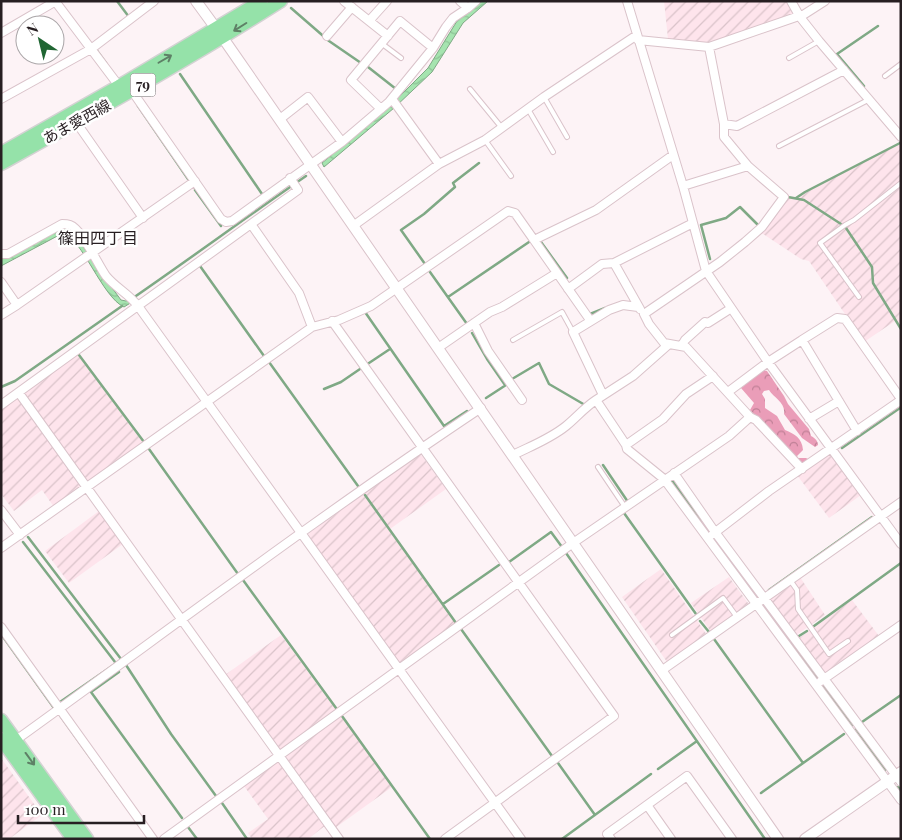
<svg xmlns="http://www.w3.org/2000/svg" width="902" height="840" viewBox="0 0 902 840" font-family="'Playfair Display','Noto Sans JP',serif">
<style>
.industrial{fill:url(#industrial-furrows)}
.forest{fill:url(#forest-crowns)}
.water{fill:url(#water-waves);stroke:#7fa985}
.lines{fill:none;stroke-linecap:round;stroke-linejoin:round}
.stream{stroke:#7fa985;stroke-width:2.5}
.service-casing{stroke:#dac3ca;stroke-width:6}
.minor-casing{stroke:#dac3ca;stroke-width:10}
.tertiary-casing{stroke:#dac3ca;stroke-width:12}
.primary-casing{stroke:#d4d2d3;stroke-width:15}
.service{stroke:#fff;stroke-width:4}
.minor{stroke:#fff;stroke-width:8}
.tertiary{stroke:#fff;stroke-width:10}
.primary{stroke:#95e2a9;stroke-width:12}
.oneway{stroke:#5e8066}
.labels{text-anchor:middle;stroke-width:5;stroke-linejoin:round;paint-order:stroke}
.shield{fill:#fff;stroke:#686264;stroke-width:1}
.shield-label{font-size:14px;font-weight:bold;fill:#271f22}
.street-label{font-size:15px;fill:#271f22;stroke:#fff}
.neighbourhood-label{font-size:16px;fill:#271f22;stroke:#fff}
</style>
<defs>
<pattern id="industrial-furrows" width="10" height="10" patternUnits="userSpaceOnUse" patternTransform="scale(1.25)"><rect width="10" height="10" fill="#fee4ec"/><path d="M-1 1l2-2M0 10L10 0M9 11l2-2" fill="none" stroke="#dac3ca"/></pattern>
<pattern id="forest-crowns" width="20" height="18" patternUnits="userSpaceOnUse" patternTransform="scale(1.25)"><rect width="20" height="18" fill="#ea9db8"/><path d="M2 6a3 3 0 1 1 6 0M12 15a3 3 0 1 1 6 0" fill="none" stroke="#be7f95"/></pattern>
<pattern id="water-waves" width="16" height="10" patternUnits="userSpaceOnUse" patternTransform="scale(1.25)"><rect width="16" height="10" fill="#a5e4af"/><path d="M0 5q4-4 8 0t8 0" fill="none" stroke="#8ec396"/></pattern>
</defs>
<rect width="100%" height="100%" fill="#fdf3f6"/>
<path class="industrial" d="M664,1h123l6,10 -1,4 -82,29 -42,-5z
M901,143v179l-3,1 -3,-2 -31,21 -55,-81 -8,-2 -41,-27 26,-35 9,2 10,-6z
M77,354l67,90 -54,39 -5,-2 -61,-88z
M18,397l62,88 -1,5 -25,17 -12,-17 -28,21 -13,-17v-85z
M418,454l4,2 24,33 -56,40 -26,-36z
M829,454h2l30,41 -32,23 -32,-43z
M363,494l93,130 -54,39 -4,-1 -90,-125 1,-4z
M99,511l24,33 -54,39 -24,-32z
M661,569l46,66 -37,27h-3l-45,-65z
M729,577l19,26v3l-37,26 -20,-29z
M800,577l25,38 -30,21 -25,-33 1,-5z
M852,600l27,36 -52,37h-4l-25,-34z
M281,635l55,75 -54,39h-4l-53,-74z
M341,716l51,71 -57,41 -49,-70 1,-3z
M1,758l41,57 -33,24h-8z
M277,762h4l45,63 -18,14h-56l-4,-6 20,-14 -24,-33z"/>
<path class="forest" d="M763,370l4,1 17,25 4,8 21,25 2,7c4,2 7,5 7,9l-3,2 -13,-9 -18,-24c2,-11 -10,-16 -15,-24l-5,1 -2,3 3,5v9l12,8 8,14c10,4 17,8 18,20l-6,6 1,2h8l2,1 -1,3 -5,3 -52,-55 4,-7 -13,-15z"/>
<path class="water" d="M482,1h6l-25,22 -31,49 -38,36 -70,59 -2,-4 68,-57 38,-38 29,-47z
M63,227l6,1 4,4 31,45 17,23 5,1 4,-2 2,3 -8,5c-22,-10 -42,-69 -61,-74l-62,33v-7z"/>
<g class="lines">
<path class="stream" d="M117,1l12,16
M291,8l38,33 32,22
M95,48l11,15
M368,67l28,22
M180,74l82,120
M864,86l-27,-32 41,-28
M138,106l50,73
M195,190l26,36
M788,197l16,3 37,24
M796,198l9,-6 95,-49
M846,228l26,39 1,16 28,46
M541,242l26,36
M710,259l-9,-34 25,-7 14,-11 19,19
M425,264l-24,-34 23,-16 31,-27 -2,-4 26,-20
M200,266l64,90
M430,272l37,52
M448,297l81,-55
M133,298c58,-40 115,-82 173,-122
M365,312l79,114 23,-15
M590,314l15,-6
M472,333l15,26 18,26
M79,355l65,87
M269,362l89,124
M366,365l24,-16
M512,379l27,-16 10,21 36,21
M1,387l14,-6 107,-75
M324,389l17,-7 19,-13
M486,398l20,-13
M842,448l58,-40
M149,449l89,125
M603,465l25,37
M671,479l39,54
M365,495l91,128
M624,513l72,101
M28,537l93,122
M713,537l104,141
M23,542l92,120v2l-55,38
M566,553l199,286
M509,562l42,-30 11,15
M243,580l93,128
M769,590l103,-73
M443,604l56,-39
M700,621l9,11
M814,626l87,-63
M461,629l91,127
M1,634l53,74
M799,636l8,-5
M714,639l89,124
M126,665l45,69 45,62
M119,672l-28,20 91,126
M823,686l29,39
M59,714l59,82
M342,716l88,123
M862,722l39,-27
M856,729l29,41
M558,763l37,52
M658,769l39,-28
M898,787l3,4
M761,793l83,-59
M222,803l25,36
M188,827l9,12
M562,839l89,-65"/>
<defs>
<path id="service" d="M381,43l20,15
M789,58l30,-17
M885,76l16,-12
M470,89l32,39
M544,97l23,40
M528,109l25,43
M485,140l26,36
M779,146l89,-46
M859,297l-39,-54 25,-18 9,-5 47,-37
M513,340l49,-28 11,20
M598,467l27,40
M790,580l7,10 1,19 31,45 19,-13
M672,635l51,-37 14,19"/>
<path id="minor" d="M55,1l64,85
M344,1l44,35
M627,1l56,185 23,85 62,91 133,182
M791,1l9,16 19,24 82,96
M468,8l8,-7
M800,17l25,-16
M369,21l18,-20
M1,33l55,-32
M327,36l25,-29
M638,40l71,7 90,-31
M132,91l89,128 5,3 6,-1 110,-79 47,-40 44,-54 13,-21 7,-9 15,-10 -8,-7
M1,99l90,-50 63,-48
M392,99l47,65
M381,109l-30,-29 49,-59 33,27
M280,119l28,-22 34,45
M76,122l67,96
M724,124l13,2 107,-56
M748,166l36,31 -22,30 -17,15 -25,20 -76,52 5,10 15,19 22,4 64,70 6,3 46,49
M683,186l65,-20 -24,-29v-13l-15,-77
M251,224l48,69 13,34
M353,226l86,-62 46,-24 59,-43 93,-62
M534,240l56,80
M1,254h7l54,-30c2,0 5,0 8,1 12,4 28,40 36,51 10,12 23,18 32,30l383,533
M614,263l26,46
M1,282l16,23 178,-124
M568,289l34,-25 12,-1 79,-40
M1,315l16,-10
M332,321l282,395 -169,123
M474,323l14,28 34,49
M802,340l35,-22 8,1 56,80
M668,345l-35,31 -37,24 30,45 1,4 37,30 237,321
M682,345l3,-5 20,-18 3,1 22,-14
M438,348l52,-36 12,-5 55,-34
M728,392l40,-30 34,-22 55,91
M19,393l320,446
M603,395l-30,-63 36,-22 14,-5 15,2
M1,405l297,-215 -8,-12
M809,419l30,-18
M626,445l37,-26 23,-25 27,-18
M513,455c18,-9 37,-16 53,-29 10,-8 18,-18 30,-26
M674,473l41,59 186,250
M1,510l19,25
M713,534l56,-43 132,-91
M1,548l311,-221 27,-7 32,-14 137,-95 7,2 19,27 62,-30 77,-55
M1,627l152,212
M661,671l240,-169
M821,681l80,-56
M16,740c154,-111 306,-226 465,-332
M647,805l24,34
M164,839l409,-296 156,-107 21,-19
M611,839l-4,-5 80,-58 45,63"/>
<path id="tertiary" d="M196,1l27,37 555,801
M805,839l96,-67"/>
<path id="primary" d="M1,153l118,-67 142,-85
M1,164c95,-53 189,-105 280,-163
M1,720l86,119
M1,739l72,100"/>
</defs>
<use href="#service" class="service-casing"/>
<use href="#minor" class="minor-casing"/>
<use href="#tertiary" class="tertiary-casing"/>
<use href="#primary" class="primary-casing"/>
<use href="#service" class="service"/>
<use href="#minor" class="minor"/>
<use href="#tertiary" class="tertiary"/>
<use href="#primary" class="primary"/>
</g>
<defs><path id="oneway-shaft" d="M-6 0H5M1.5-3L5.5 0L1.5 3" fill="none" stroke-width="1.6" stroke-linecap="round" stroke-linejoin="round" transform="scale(1.25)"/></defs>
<g class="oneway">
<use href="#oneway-shaft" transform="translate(240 27) rotate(148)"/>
<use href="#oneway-shaft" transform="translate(165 59) rotate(-30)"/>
<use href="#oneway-shaft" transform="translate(30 759) rotate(54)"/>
</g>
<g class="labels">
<rect class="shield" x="130.5" y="73.5" width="25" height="23" rx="4"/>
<g class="shield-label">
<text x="143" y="90">79</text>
</g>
<g class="street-label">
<text transform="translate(77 122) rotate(-29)" y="5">あま愛西線</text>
</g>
<g class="neighbourhood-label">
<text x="98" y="244">篠田四丁目</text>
</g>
</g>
<rect width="902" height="840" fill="none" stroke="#271f22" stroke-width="5"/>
<g transform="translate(40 40) rotate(325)"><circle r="24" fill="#ffffff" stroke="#a9a5a7"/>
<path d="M0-4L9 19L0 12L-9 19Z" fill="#206633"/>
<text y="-8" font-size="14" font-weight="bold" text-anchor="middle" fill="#271f22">N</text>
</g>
<path d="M18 815v8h126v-8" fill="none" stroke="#271f22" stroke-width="2.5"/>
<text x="25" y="815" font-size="15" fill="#271f22" stroke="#ffffff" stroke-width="4" paint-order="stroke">100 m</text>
</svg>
